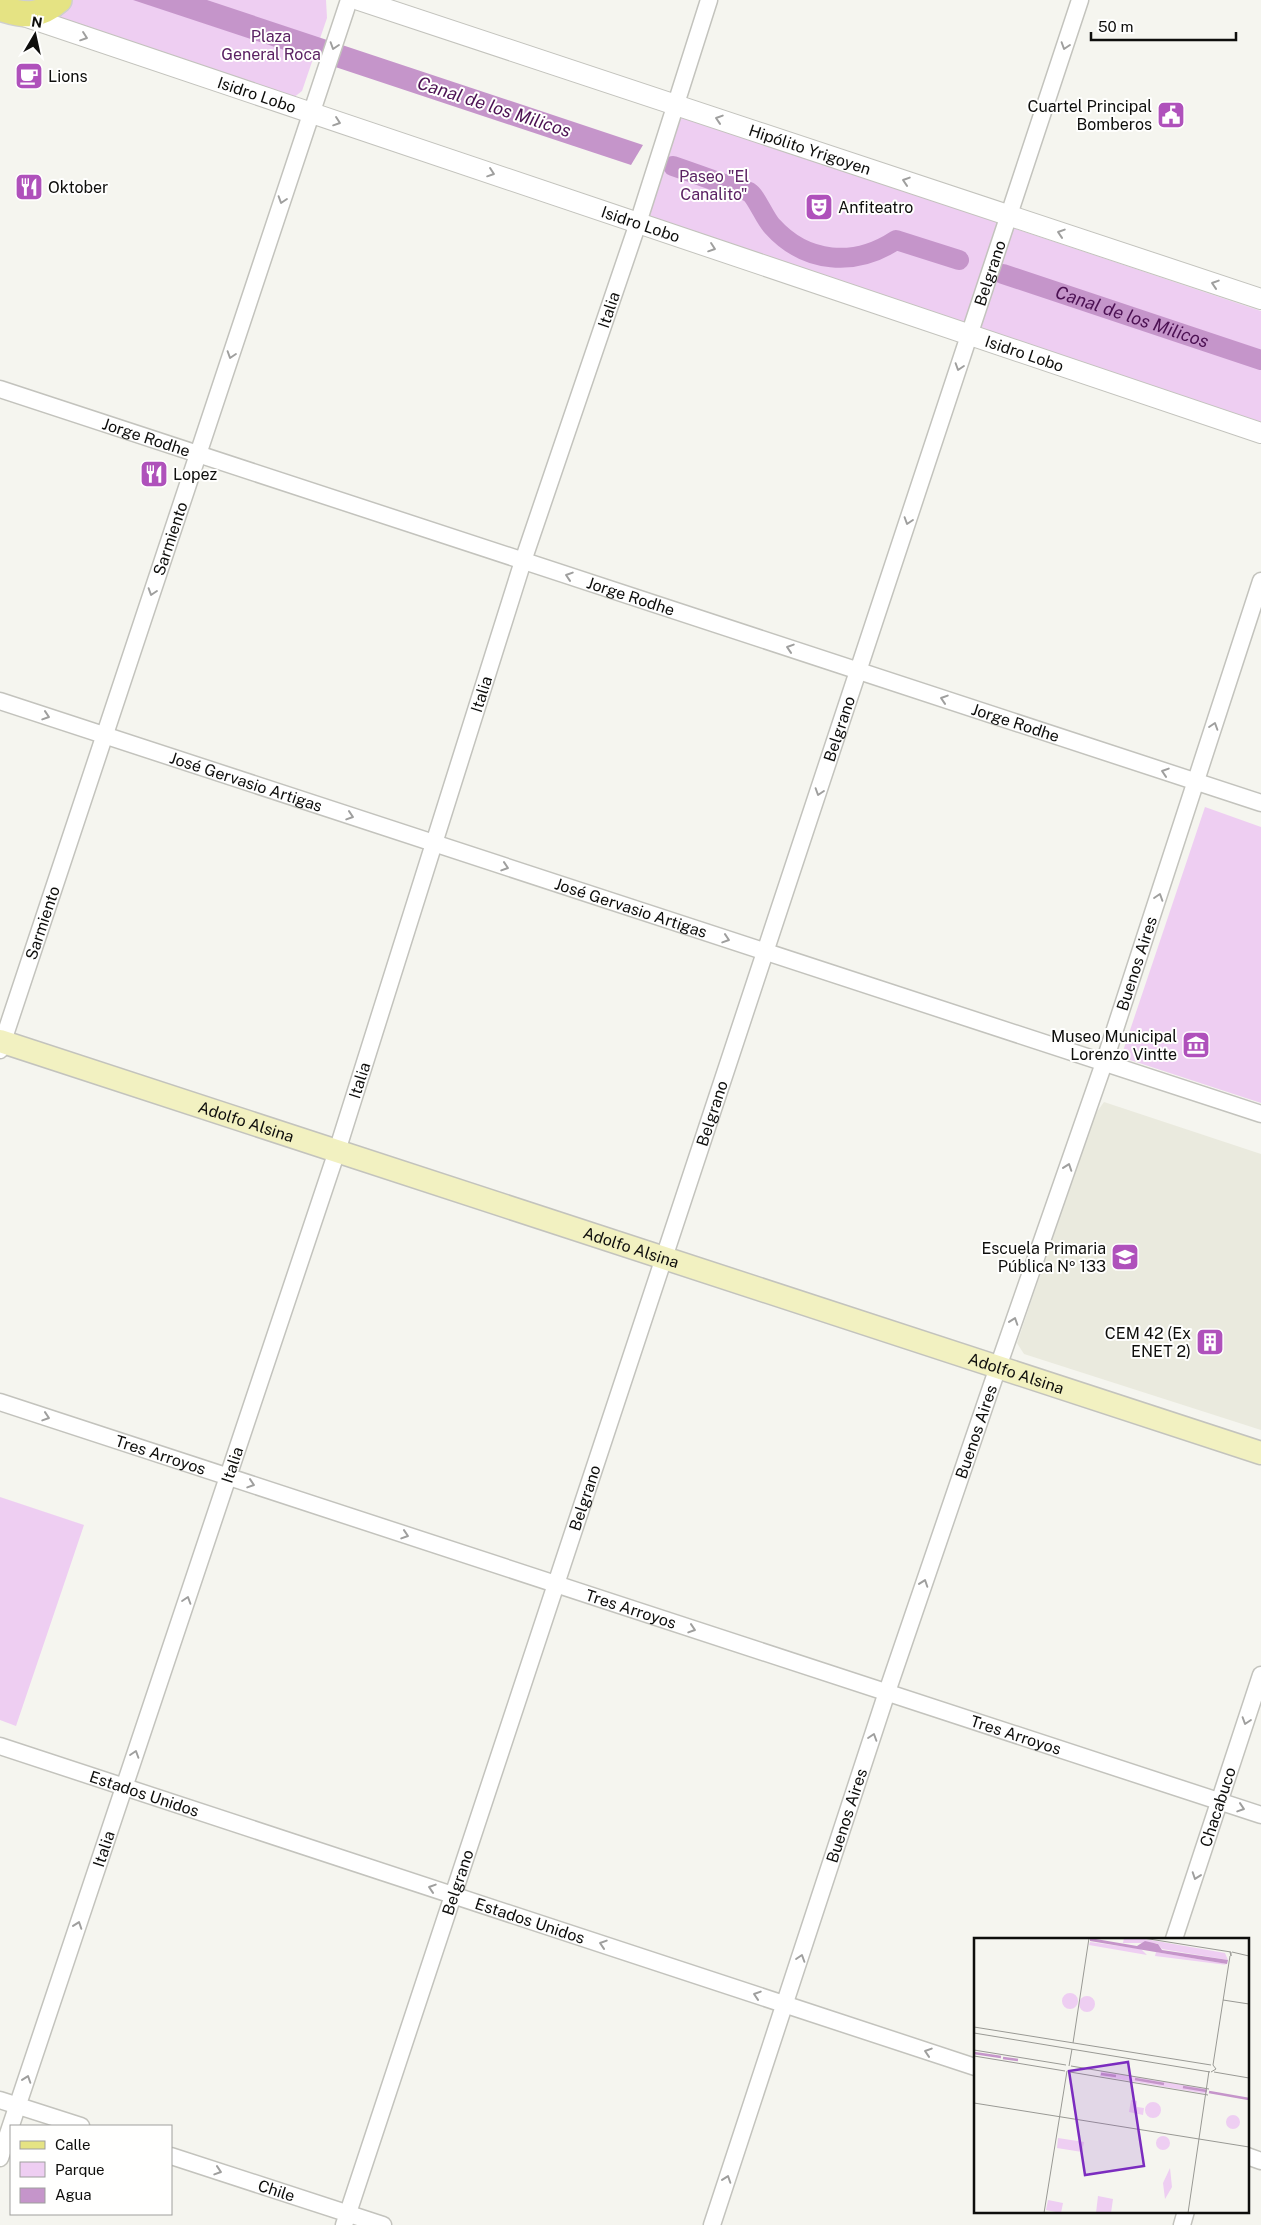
<svg xmlns="http://www.w3.org/2000/svg" width="1261" height="2225" viewBox="0 0 1261 2225" font-family="'Public Sans',sans-serif">
<style>
.built{fill:#eaeade}
.green{fill:#eecef2}
.water{fill:#c595ca}
.lines{fill:none;stroke-linecap:round;stroke-linejoin:round}
.canal{stroke:#c595ca;stroke-width:20}
.minor-casing{stroke:#c3c3bd;stroke-width:19}
.tertiary-casing{stroke:#c3c3bd;stroke-width:22}
.secondary-casing{stroke:#c3c3bd;stroke-width:25}
.primary-casing{stroke:#cfcfce;stroke-width:28}
.minor{stroke:#fff;stroke-width:16}
.tertiary{stroke:#fff;stroke-width:20}
.secondary{stroke:#f2f1c1;stroke-width:22}
.primary{stroke:#e5e383;stroke-width:25}
.oneway{stroke:#9f9f9e}
.labels{text-anchor:middle;stroke-width:4;stroke-linejoin:round;paint-order:stroke}
.park-label{font-size:16px;fill:#5b2263;stroke:#fffffe}
.poi-label{font-size:16px;fill:#0e0e0c;stroke:#fffffe;text-anchor:start}
.street-label{font-size:16px;fill:#0e0e0c;stroke:#fffffe}
.water-label{font-size:18px;font-style:italic;fill:#4c1153;stroke:#fffffe}
.inset-river{fill:none;stroke:#c595ca;stroke-width:2.5}
.inset-road{fill:none;stroke:#999994;stroke-width:1}
.view{fill:#7b2cbf;fill-opacity:0.15;stroke:#7b2cbf;stroke-width:2.5}
.inset-edge{fill:none;stroke:#0e0e0c;stroke-width:2.5}
</style>
<rect width="100%" height="100%" fill="#f5f5ef"/>
<path class="built" d="M1104,1102l157,52v276l-237,-76 -7,-11 77,-227z"/>
<path class="green" d="M69,0h257l1,18 -25,73 -9,7 -231,-76 -9,-10z
M679,116l582,195v111l-624,-205z
M1205,807l56,20v276l-140,-46z
M0,1497l84,28 -68,201 -16,-6z"/>
<path class="water" d="M133,0h74l436,145 -12,20z"/>
<g class="lines">
<g class="canal">
<path d="M673,166c18,6 36,13 54,19 7,2 16,4 22,7 7,4 16,27 23,34 34,38 83,41 124,14l63,20"/>
<path id="s1" d="M1003,274l258,86"/>
</g>
<defs>
<g id="minor">
<path id="s2" d="M0,389l1261,414"/>
<path id="s3" d="M0,701l1261,413"/>
<path id="s4" d="M0,1050l349,-1050"/>
<path id="s5" d="M0,1402l1261,413"/>
<path id="s6" d="M0,1746l975,321"/>
<path id="s7" d="M1174,1939l87,-264"/>
<path d="M0,2100l81,26"/>
<path id="s8" d="M171,2156l212,69"/>
<path d="M1247,2156l14,5"/>
<path id="s9" d="M0,2158l337,-1007 186,-590 115,-338 71,-223"/>
<path id="s10" d="M344,2225l736,-2225"/>
<path id="s11" d="M712,2225l175,-533 111,-325 106,-304 157,-482"/>
<path d="M1182,2225l4,-14"/>
</g>
<g id="tertiary">
<path id="s12" d="M359,0l902,299"/>
<path id="s13" d="M21,15l1240,418"/>
</g>
<g id="secondary">
<path id="s14" d="M0,1041l1261,412"/>
</g>
<path id="primary" d="M0,8c24,8 39,10 59,-8"/>
</defs>
<use href="#minor" class="minor-casing"/>
<use href="#tertiary" class="tertiary-casing"/>
<use href="#secondary" class="secondary-casing"/>
<use href="#primary" class="primary-casing"/>
<use href="#minor" class="minor"/>
<use href="#tertiary" class="tertiary"/>
<use href="#secondary" class="secondary"/>
<use href="#primary" class="primary"/>
</g>
<defs><path id="oneway-chevron" d="M-2-3.5L2.5 0L-2 3.5" fill="none" stroke-width="1.6" stroke-linecap="round" stroke-linejoin="round" transform="scale(1.25)"/></defs>
<g class="oneway">
<use href="#oneway-chevron" transform="translate(84 37) rotate(19)"/>
<use href="#oneway-chevron" transform="translate(334 46) rotate(108)"/>
<use href="#oneway-chevron" transform="translate(1065 46) rotate(108)"/>
<use href="#oneway-chevron" transform="translate(719 119) rotate(-162)"/>
<use href="#oneway-chevron" transform="translate(337 122) rotate(19)"/>
<use href="#oneway-chevron" transform="translate(491 173) rotate(19)"/>
<use href="#oneway-chevron" transform="translate(906 181) rotate(-162)"/>
<use href="#oneway-chevron" transform="translate(282 200) rotate(108)"/>
<use href="#oneway-chevron" transform="translate(1061 233) rotate(-162)"/>
<use href="#oneway-chevron" transform="translate(712 248) rotate(19)"/>
<use href="#oneway-chevron" transform="translate(1215 284) rotate(-162)"/>
<use href="#oneway-chevron" transform="translate(231 355) rotate(108)"/>
<use href="#oneway-chevron" transform="translate(959 367) rotate(108)"/>
<use href="#oneway-chevron" transform="translate(908 521) rotate(108)"/>
<use href="#oneway-chevron" transform="translate(569 576) rotate(-162)"/>
<use href="#oneway-chevron" transform="translate(152 592) rotate(108)"/>
<use href="#oneway-chevron" transform="translate(790 648) rotate(-162)"/>
<use href="#oneway-chevron" transform="translate(944 699) rotate(-162)"/>
<use href="#oneway-chevron" transform="translate(46 716) rotate(18)"/>
<use href="#oneway-chevron" transform="translate(1214 726) rotate(-72)"/>
<use href="#oneway-chevron" transform="translate(1165 772) rotate(-162)"/>
<use href="#oneway-chevron" transform="translate(819 792) rotate(108)"/>
<use href="#oneway-chevron" transform="translate(350 816) rotate(18)"/>
<use href="#oneway-chevron" transform="translate(505 867) rotate(18)"/>
<use href="#oneway-chevron" transform="translate(1159 897) rotate(-72)"/>
<use href="#oneway-chevron" transform="translate(726 939) rotate(18)"/>
<use href="#oneway-chevron" transform="translate(1068 1167) rotate(-71)"/>
<use href="#oneway-chevron" transform="translate(1014 1321) rotate(-71)"/>
<use href="#oneway-chevron" transform="translate(46 1417) rotate(18)"/>
<use href="#oneway-chevron" transform="translate(251 1484) rotate(18)"/>
<use href="#oneway-chevron" transform="translate(405 1535) rotate(18)"/>
<use href="#oneway-chevron" transform="translate(924 1583) rotate(-71)"/>
<use href="#oneway-chevron" transform="translate(187 1600) rotate(-72)"/>
<use href="#oneway-chevron" transform="translate(692 1629) rotate(18)"/>
<use href="#oneway-chevron" transform="translate(1246 1721) rotate(108)"/>
<use href="#oneway-chevron" transform="translate(873 1737) rotate(-72)"/>
<use href="#oneway-chevron" transform="translate(135 1754) rotate(-72)"/>
<use href="#oneway-chevron" transform="translate(1241 1808) rotate(18)"/>
<use href="#oneway-chevron" transform="translate(1196 1876) rotate(109)"/>
<use href="#oneway-chevron" transform="translate(432 1888) rotate(-162)"/>
<use href="#oneway-chevron" transform="translate(78 1925) rotate(-71)"/>
<use href="#oneway-chevron" transform="translate(603 1944) rotate(-162)"/>
<use href="#oneway-chevron" transform="translate(801 1958) rotate(-72)"/>
<use href="#oneway-chevron" transform="translate(757 1995) rotate(-162)"/>
<use href="#oneway-chevron" transform="translate(928 2052) rotate(-162)"/>
<use href="#oneway-chevron" transform="translate(27 2079) rotate(-71)"/>
<use href="#oneway-chevron" transform="translate(218 2171) rotate(18)"/>
<use href="#oneway-chevron" transform="translate(727 2179) rotate(-71)"/>
</g>
<defs>
<symbol id="cafe-square" viewBox="-11 -11 22 22"><rect x="-9" y="-9" width="18" height="18" rx="4" fill="#af51bb" stroke="#fffffe"/><path d="M-5.5-4.5H6V0H3Q3 3.5 0 3.5H-2.5Q-5.5 3.5-5.5 0ZM3-3.2v2h1.7v-2ZM-6 4.5H4V6H-6Z" fill="#fff"/></symbol>
<symbol id="civic-square" viewBox="-11 -11 22 22"><rect x="-9" y="-9" width="18" height="18" rx="4" fill="#af51bb" stroke="#fffffe"/><path d="M-.6-6.5H3V-4.5H.6V-3L4-1V1h2V6H-6V1h2V-1L-.6-3ZM-1.2 2.5V6h2.4V2.5Z" fill="#fff"/></symbol>
<symbol id="restaurant-square" viewBox="-11 -11 22 22"><rect x="-9" y="-9" width="18" height="18" rx="4" fill="#af51bb" stroke="#fffffe"/><path d="M-5-6h1v4h1v-4h1v4h1v-4h1v5L-1.5 .5V6h-2V.5L-5-1ZM5-6V6H3V1.5H1.5Q1.5-4 5-6Z" fill="#fff"/></symbol>
<symbol id="theatre-square" viewBox="-11 -11 22 22"><rect x="-9" y="-9" width="18" height="18" rx="4" fill="#af51bb" stroke="#fffffe"/><path d="M-5-5.5Q0-4 5-5.5V0Q5 5 0 6Q-5 5-5 0ZM-3.3-2.5H-1v1.5H-3.3ZM1-2.5H3.3v1.5H1ZM-2.8 1Q0 5.5 2.8 1Z" fill="#fff"/></symbol>
<symbol id="museum-square" viewBox="-11 -11 22 22"><rect x="-9" y="-9" width="18" height="18" rx="4" fill="#af51bb" stroke="#fffffe"/><path d="M0-6L6-3V-2H-6V-3ZM-5-1h2V3h-2ZM-1-1h2V3h-2ZM3-1h2V3H3ZM-6 4H6V6H-6Z" fill="#fff"/></symbol>
<symbol id="school-square" viewBox="-11 -11 22 22"><rect x="-9" y="-9" width="18" height="18" rx="4" fill="#af51bb" stroke="#fffffe"/><path d="M0-5L7-2L0 1L-7-2ZM-4 1L0 2.5L4 1V4Q0 6-4 4Z" fill="#fff"/></symbol>
<symbol id="building-square" viewBox="-11 -11 22 22"><rect x="-9" y="-9" width="18" height="18" rx="4" fill="#af51bb" stroke="#fffffe"/><path d="M-4-6H4V6H1V3H-1V6H-4ZM-2.5-4.3h1.7v1.8h-1.7ZM.8-4.3h1.7v1.8H.8ZM-2.5-1h1.7V.8h-1.7ZM.8-1h1.7V.8H.8Z" fill="#fff"/></symbol>
</defs>
<g fill-rule="evenodd">
<use href="#cafe-square" x="13" y="60" width="32" height="32"/>
<use href="#civic-square" x="1155" y="99" width="32" height="32"/>
<use href="#restaurant-square" x="13" y="171" width="32" height="32"/>
<use href="#theatre-square" x="803" y="191" width="32" height="32"/>
<use href="#restaurant-square" x="138" y="458" width="32" height="32"/>
<use href="#museum-square" x="1180" y="1029" width="32" height="32"/>
<use href="#school-square" x="1109" y="1241" width="32" height="32"/>
<use href="#building-square" x="1194" y="1326" width="32" height="32"/>
</g>
<g class="labels">
<g class="park-label">
<text x="271" y="42">Plaza<tspan x="271" dy="18">General Roca</tspan></text>
<text x="714" y="182">Paseo "El<tspan x="714" dy="18">Canalito"</tspan></text>
</g>
<g class="poi-label">
<text x="48" y="82">Lions</text>
<text x="1152" y="112" text-anchor="end">Cuartel Principal<tspan x="1152" dy="18">Bomberos</tspan></text>
<text x="48" y="193">Oktober</text>
<text x="838" y="213">Anfiteatro</text>
<text x="173" y="480">Lopez</text>
<text x="1177" y="1042" text-anchor="end">Museo Municipal<tspan x="1177" dy="18">Lorenzo Vintte</tspan></text>
<text x="1106" y="1254" text-anchor="end">Escuela Primaria<tspan x="1106" dy="18">Pública Nº 133</tspan></text>
<text x="1191" y="1339" text-anchor="end">CEM 42 (Ex<tspan x="1191" dy="18">ENET 2)</tspan></text>
</g>
<g class="street-label">
<text dy="6" stroke="none"><textPath href="#s13" startOffset="249">Isidro Lobo</textPath></text>
<text dy="6" stroke="none"><textPath href="#s12" startOffset="475">Hipólito Yrigoyen</textPath></text>
<text dy="6" stroke="none"><textPath href="#s13" startOffset="654">Isidro Lobo</textPath></text>
<text dy="6" stroke="none"><textPath href="#s10" startOffset="2056">Belgrano</textPath></text>
<text dy="6" stroke="none"><textPath href="#s9" startOffset="1946">Italia</textPath></text>
<text dy="6" stroke="none"><textPath href="#s13" startOffset="1059">Isidro Lobo</textPath></text>
<text dy="6" stroke="none"><textPath href="#s2" startOffset="154">Jorge Rodhe</textPath></text>
<text dy="6" stroke="none"><textPath href="#s4" startOffset="539">Sarmiento</textPath></text>
<text dy="6" stroke="none"><textPath href="#s2" startOffset="664">Jorge Rodhe</textPath></text>
<text dy="6" stroke="none"><textPath href="#s9" startOffset="1541">Italia</textPath></text>
<text dy="6" stroke="none"><textPath href="#s2" startOffset="1069">Jorge Rodhe</textPath></text>
<text dy="6" stroke="none"><textPath href="#s10" startOffset="1576">Belgrano</textPath></text>
<text dy="6" stroke="none"><textPath href="#s3" startOffset="259">José Gervasio Artigas</textPath></text>
<text dy="6" stroke="none"><textPath href="#s3" startOffset="664">José Gervasio Artigas</textPath></text>
<text dy="6" stroke="none"><textPath href="#s4" startOffset="134">Sarmiento</textPath></text>
<text dy="6" stroke="none"><textPath href="#s11" startOffset="1331">Buenos Aires</textPath></text>
<text dy="6" stroke="none"><textPath href="#s9" startOffset="1136">Italia</textPath></text>
<text dy="6" stroke="none"><textPath href="#s10" startOffset="1171">Belgrano</textPath></text>
<text dy="6" stroke="none"><textPath href="#s14" startOffset="259">Adolfo Alsina</textPath></text>
<text dy="6" stroke="none"><textPath href="#s14" startOffset="664">Adolfo Alsina</textPath></text>
<text dy="6" stroke="none"><textPath href="#s14" startOffset="1069">Adolfo Alsina</textPath></text>
<text dy="6" stroke="none"><textPath href="#s11" startOffset="836">Buenos Aires</textPath></text>
<text dy="6" stroke="none"><textPath href="#s5" startOffset="169">Tres Arroyos</textPath></text>
<text dy="6" stroke="none"><textPath href="#s9" startOffset="731">Italia</textPath></text>
<text dy="6" stroke="none"><textPath href="#s10" startOffset="766">Belgrano</textPath></text>
<text dy="6" stroke="none"><textPath href="#s5" startOffset="664">Tres Arroyos</textPath></text>
<text dy="6" stroke="none"><textPath href="#s5" startOffset="1069">Tres Arroyos</textPath></text>
<text dy="6" stroke="none"><textPath href="#s6" startOffset="152">Estados Unidos</textPath></text>
<text dy="6" stroke="none"><textPath href="#s7" startOffset="139">Chacabuco</textPath></text>
<text dy="6" stroke="none"><textPath href="#s11" startOffset="431">Buenos Aires</textPath></text>
<text dy="6" stroke="none"><textPath href="#s9" startOffset="326">Italia</textPath></text>
<text dy="6" stroke="none"><textPath href="#s10" startOffset="361">Belgrano</textPath></text>
<text dy="6" stroke="none"><textPath href="#s6" startOffset="558">Estados Unidos</textPath></text>
<text dy="6" stroke="none"><textPath href="#s8" startOffset="111">Chile</textPath></text>
</g>
<g class="water-label">
<text transform="translate(494 107) rotate(18)" y="6">Canal de los Milicos</text>
<text dy="6" stroke="none"><textPath href="#s1" startOffset="136">Canal de los Milicos</textPath></text>
</g>
</g>
<g transform="translate(974 1938)">
<rect width="275" height="275" fill="#f5f5ef"/>
<path d="M150,0h15l86,15 3,7 -66,-11 -5,-6h-34zM116,4l51,7 6,6 -58,-10zM182,14l66,11 5,2 -72,-9zM88 63a8 8 0 1 1 16 0a8 8 0 1 1-16 0ZM105 66a8 8 0 1 1 16 0a8 8 0 1 1-16 0ZM127,133l106,18v5l-107,-18zM157,162l6,1v6l7,1 -1,7 -14,-3zM171 172a8 8 0 1 1 16 0a8 8 0 1 1-16 0ZM252 184a7 7 0 1 1 14 0a7 7 0 1 1-14 0ZM182 205a7 7 0 1 1 14 0a7 7 0 1 1-14 0ZM84,200l26,4 -2,10 -25,-4zM196,230l2,19 -7,12 -2,-16zM124,258l15,3 -2,14h-15zM74,262l15,3 -2,10 -15,-3z" fill="#eecef2"/>
<path d="M116,0l47,8 8,-5 13,3 4,6 66,10 -1,4 -137,-23z" fill="#c595ca"/>
<path class="inset-river" d="M0,115l27,4M29,120l15,2M127,136l15,2M161,141l29,5M209,149l24,4M235,154l40,7"/>
<path class="inset-road" d="M169,0l88,14v4l-1,-4M258,14l17,4M249,62l26,4M0,89l237,38M0,95l236,39M99,105l16,-105M0,112l92,15M0,118l91,15M95,128l3,-17M97,128l138,23M96,134l138,23M237,134l5,-3 -3,-4 17,-109M240,134l35,6M0,165l275,44M70,275l23,-142M214,275l21,-142"/>
<path class="view" d="M154,124l16,104 -59,9 -16,-104z"/>
<rect width="275" height="275" class="inset-edge"/>
</g>
<rect x="10" y="2125" width="162" height="90" fill="#fffffe" stroke="#9f9f9d"/>
<rect x="20" y="2141" width="25" height="8" fill="#e5e383" stroke="#9f9f9d"/>
<text x="55" y="2150" font-size="15" fill="#0e0e0c">Calle</text>
<rect x="20" y="2162" width="25" height="15" fill="#eecef2" stroke="#9f9f9d"/>
<text x="55" y="2175" font-size="15" fill="#0e0e0c">Parque</text>
<rect x="20" y="2188" width="25" height="15" fill="#c595ca" stroke="#9f9f9d"/>
<text x="55" y="2200" font-size="15" fill="#0e0e0c">Agua</text>
<g transform="translate(35 35) rotate(9)" stroke="#fffffe" stroke-width="4" paint-order="stroke">
<path d="M0-4L9 19L0 12L-9 19Z" fill="#0e0e0c"/>
<text y="-8" font-size="14" font-weight="bold" text-anchor="middle" fill="#0e0e0c">N</text>
</g>
<path d="M1091 32v8h145v-8" fill="none" stroke="#0e0e0c" stroke-width="2.5"/>
<text x="1098" y="32" font-size="15" fill="#0e0e0c" stroke="#fffffe" stroke-width="4" paint-order="stroke">50 m</text>
</svg>
